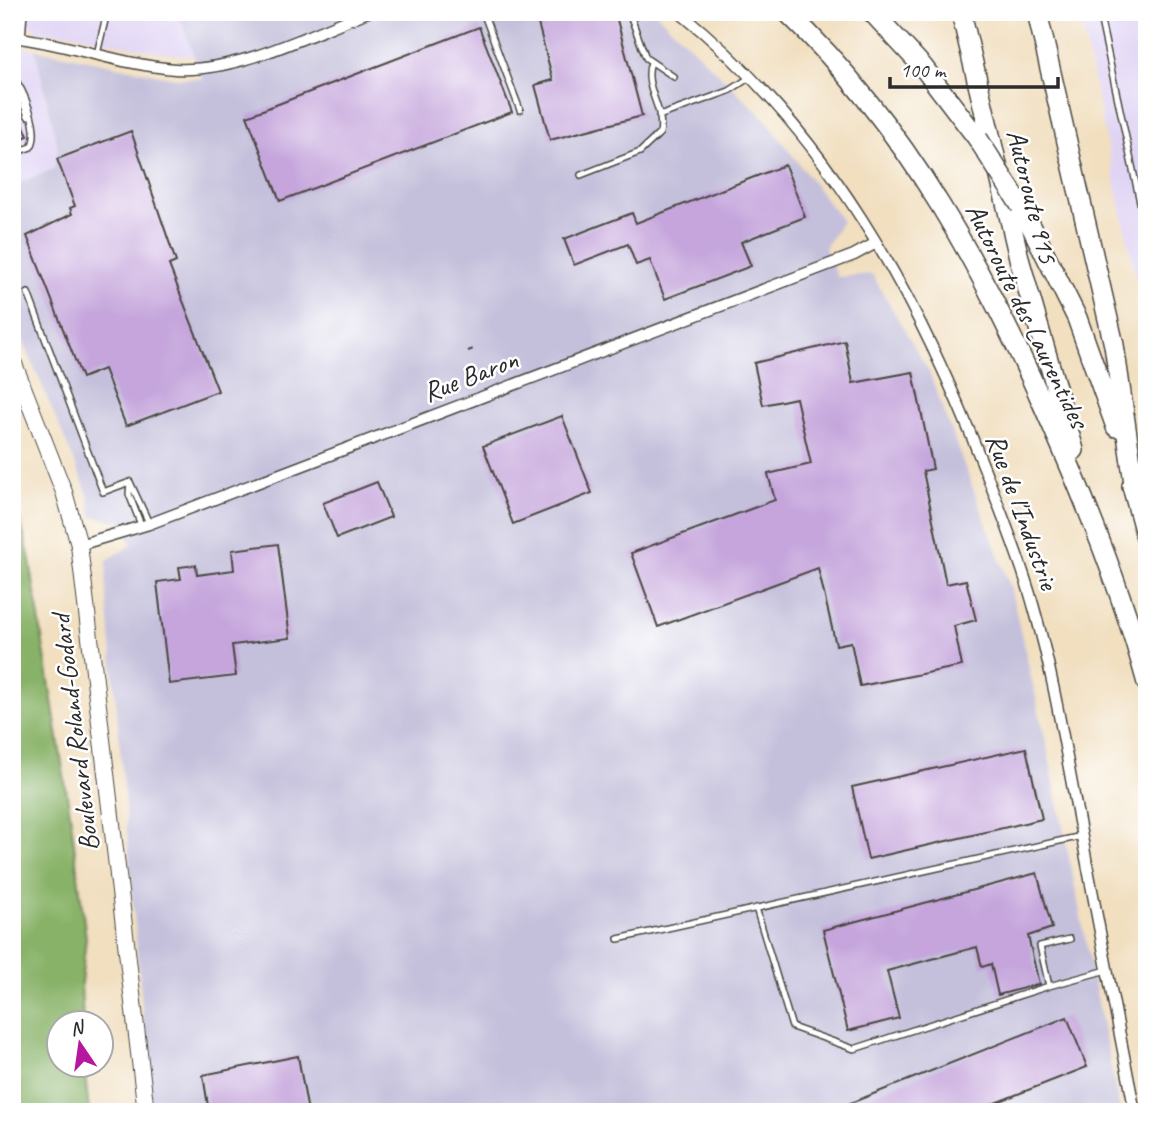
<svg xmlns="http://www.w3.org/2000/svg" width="1159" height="1124" viewBox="0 0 1159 1124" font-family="Caveat,sans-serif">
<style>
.built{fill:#e0d4f4}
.industrial{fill:#c4c0db}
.forest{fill:#88b268;stroke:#5a6e4a;stroke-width:2}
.building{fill:#c5a5dc}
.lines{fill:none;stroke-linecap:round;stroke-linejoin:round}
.lane-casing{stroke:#494641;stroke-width:8}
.street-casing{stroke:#494641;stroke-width:13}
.secondary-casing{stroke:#494641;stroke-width:18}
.highway-casing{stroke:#494641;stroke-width:22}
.path{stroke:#494641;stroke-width:2;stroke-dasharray:5 5;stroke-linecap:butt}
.lane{stroke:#fff;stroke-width:5}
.street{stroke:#fff;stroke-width:10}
.secondary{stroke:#fff;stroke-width:16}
.highway{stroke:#fff;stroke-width:19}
.highway-bridge-casing{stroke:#494641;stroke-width:22;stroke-linecap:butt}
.highway-bridge{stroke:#fff;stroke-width:19}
.labels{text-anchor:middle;stroke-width:5;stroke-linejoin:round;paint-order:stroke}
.street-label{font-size:28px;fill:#2b2b2b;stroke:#fff}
</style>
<rect width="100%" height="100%" fill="#fff"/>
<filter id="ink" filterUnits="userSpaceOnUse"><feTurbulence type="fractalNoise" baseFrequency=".0143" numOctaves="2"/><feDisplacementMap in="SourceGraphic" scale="14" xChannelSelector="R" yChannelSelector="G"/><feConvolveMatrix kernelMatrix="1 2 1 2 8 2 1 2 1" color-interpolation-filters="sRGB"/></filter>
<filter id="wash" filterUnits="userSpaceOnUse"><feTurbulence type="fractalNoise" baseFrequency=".00686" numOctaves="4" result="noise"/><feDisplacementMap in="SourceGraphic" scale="28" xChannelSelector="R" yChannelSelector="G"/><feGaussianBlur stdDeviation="1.57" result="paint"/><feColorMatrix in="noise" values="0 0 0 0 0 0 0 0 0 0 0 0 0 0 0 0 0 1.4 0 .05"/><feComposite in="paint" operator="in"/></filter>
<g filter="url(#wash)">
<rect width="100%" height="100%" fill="#f1dfc0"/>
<path class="built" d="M12,12h166l17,45 -40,-5 -86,-19h-30l-6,-6 -21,-1z
M1079,12h68v317l-41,-190z
M12,46l23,3 23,99 -4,21 -42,17z"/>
<path class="industrial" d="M178,12h477l111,108 76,101 -17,27 12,29 35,-3 57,98 81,214 36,156 74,370h-969l-45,-527 1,-25 25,-15 -11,-24 -29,-4 -4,-23 -76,-179v-129l42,-17 4,-21 -23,-99 139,29 28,1z"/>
<path class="forest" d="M12,490l17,65 42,265 15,118 -5,46 2,38 -23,1v41l24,1 5,47h-77z"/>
<g id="blocks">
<path class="building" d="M535,12h80l27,104 -92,24 -15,-55 18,-5z
M479,27l33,85 -232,89 -33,-85z
M12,98l16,38 -16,6z
M131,131l45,131 -7,3 49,126 -92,35 -22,-57 -22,9 -55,-142 45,-22 -2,-6 5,-2 -18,-47z
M785,165l20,52 -64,25 10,24 -86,33 -15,-39 -14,5 -8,-21 -54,21 -10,-26 68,-26 4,10z
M845,341l8,42 60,-11 20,97 -10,2 23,113 20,-4 10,40 -22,6 8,40 -102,20 -9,-44 -15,3 -18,-77 -160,59 -27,-74 144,-53 -7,-26 43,-10 -15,-66 -33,7 -9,-42z
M562,416l30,77 -79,31 -30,-78z
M377,482l14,35 -54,21 -14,-35z
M278,544l12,94 -58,7 4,31 -67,8 -12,-102 24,-3 -2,-12 17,-2 1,10 37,-5 -2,-20z
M1026,748l16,71 -174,40 -16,-72z
M1037,873l15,55 -24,8 11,48 -41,11 -7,-31 -9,3 -5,-20 -90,24 12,47 -51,13 -25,-101z
M1067,1017l20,50 -115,45h-144z
M298,1056l10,56h-99l-6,-37z"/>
</g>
</g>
<g filter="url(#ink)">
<use href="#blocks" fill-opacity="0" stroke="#494641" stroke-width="2"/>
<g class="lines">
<defs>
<path id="lane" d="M483,12l37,98
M629,12l17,46 28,19
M1099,12l48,223
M22,39l2,-27
M97,54l10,-42
M12,76c12,13 29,55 19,71l-19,7
M14,79l14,37
M659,116l70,-25 20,-13
M581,175l59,-23 20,-19c5,-25 -18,-46 -9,-71
M28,293l75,199 27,-10
M130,482l-1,12 12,31
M130,482l19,41
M756,908l36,119 62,22 195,-63 -9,-40 30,-7
M618,939l464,-103
M1049,986l58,-16"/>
<path id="street" d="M679,12c149,119 238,283 306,458 17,45 36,90 49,138 19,66 30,135 43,203 19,100 38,201 58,301
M12,37c55,6 108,28 163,32 62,4 135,-35 193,-57
M79,545l70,-21 705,-269 22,-12"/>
<path id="secondary" d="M12,359l52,133 15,53 67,567"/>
<path id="highway" d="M787,12c121,116 199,261 265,413 37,84 71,169 95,258
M872,12l51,55 55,72
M961,12l59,250 54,188
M1037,12l77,333 22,152
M1021,206l56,112 39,109
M1132,486l15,55"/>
</defs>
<use href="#lane" class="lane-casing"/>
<use href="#street" class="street-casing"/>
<use href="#secondary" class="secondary-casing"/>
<use href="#highway" class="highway-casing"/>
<path class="path" d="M60,12l9,4
M468,351l8,-3"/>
<use href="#lane" class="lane"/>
<use href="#street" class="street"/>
<use href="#secondary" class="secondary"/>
<use href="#highway" class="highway"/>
<defs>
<path id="highway-bridge" d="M978,139l43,67"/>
</defs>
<use href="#highway-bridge" class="highway-bridge-casing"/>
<use href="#highway-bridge" class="highway-bridge"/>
</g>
</g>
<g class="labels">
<g class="street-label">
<text transform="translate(1033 196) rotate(76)" y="10">Autoroute 915</text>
<text transform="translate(1028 315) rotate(64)" y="10">Autoroute des Laurentides</text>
<text transform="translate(470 375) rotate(-21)" y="10">Rue Baron</text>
<text transform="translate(1023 511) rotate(70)" y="10">Rue de l'Industrie</text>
<text transform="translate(74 733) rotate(-97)" y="10">Boulevard Roland-Godard</text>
</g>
</g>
<rect width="1159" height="1124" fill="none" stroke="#fff" stroke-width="42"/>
<g transform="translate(80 1044) rotate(347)"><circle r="33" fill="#ffffff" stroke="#aaaaaa" stroke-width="2"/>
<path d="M0-5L12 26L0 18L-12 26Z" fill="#b5179e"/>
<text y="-10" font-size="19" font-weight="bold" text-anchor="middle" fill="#2b2b2b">N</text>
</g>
<path d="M890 77v10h168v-10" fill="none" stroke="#2b2b2b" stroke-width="3.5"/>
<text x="900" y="77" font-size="21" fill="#2b2b2b" stroke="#ffffff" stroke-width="5" paint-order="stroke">100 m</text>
</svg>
